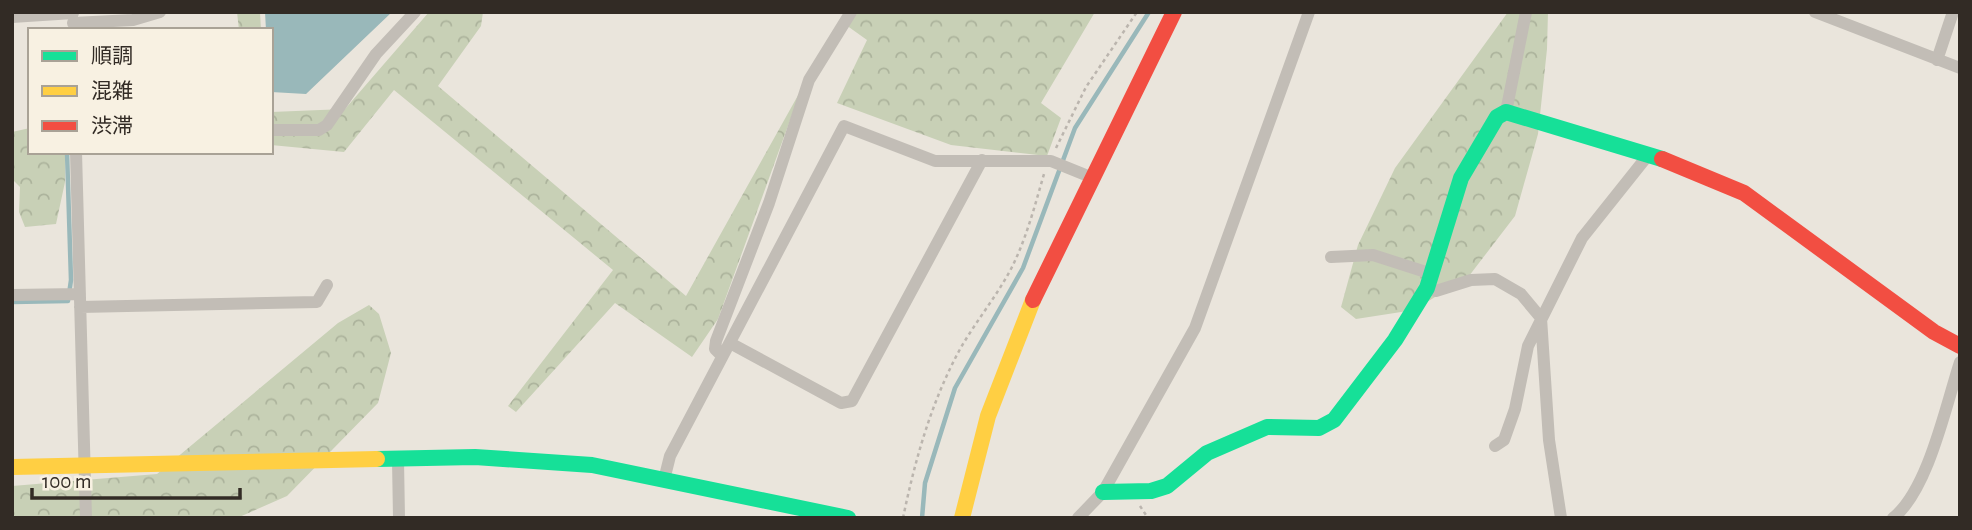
<svg xmlns="http://www.w3.org/2000/svg" width="1972" height="530" viewBox="0 0 1972 530" font-family="'Alegreya Sans','Noto Sans JP',sans-serif">
<style>
.forest{fill:url(#forest-crowns)}
.water{fill:#99b8ba}
.lines{fill:none;stroke-linecap:round;stroke-linejoin:round}
.stream{stroke:#99b8ba;stroke-width:4.5}
.path{stroke:#bbb5ae;stroke-width:2.5;stroke-dasharray:3.5 3.5;stroke-linecap:butt}
.street{stroke:#c2bdb6;stroke-width:12}
.fast{stroke:#16e098;stroke-width:16}
.slow{stroke:#ffcf43;stroke-width:16}
.jam{stroke:#f24e42;stroke-width:16}
</style>
<defs>
<pattern id="forest-crowns" width="20" height="18" patternUnits="userSpaceOnUse" patternTransform="scale(1.75)"><rect width="20" height="18" fill="#c8d0b6"/><path d="M2 6a3 3 0 1 1 6 0M12 15a3 3 0 1 1 6 0" fill="none" stroke="#acb39c"/></pattern>
</defs>
<rect width="100%" height="100%" fill="#eae5dc"/>
<path class="forest" d="M237,12h23l1,18h-22z
M429,12h54l-2,14 -43,60 248,210 115,-206 -83,229 -26,38 -77,-54 -99,109 -8,-6 105,-136 -219,-180 -50,62 -73,-7v-33l74,-3z
M855,12h240l-54,91 20,15 -14,38 -96,-11 -114,-42 30,-63 -21,-15z
M1508,12h40l-1,37 -9,85 -23,82 -46,60 -55,34 -58,9 -15,-12 17,-62 37,-77z
M30,128v24h35v30l-9,42 -31,3 -6,-15 1,-25 -8,-8v-47z
M369,305l10,9 12,39 -13,50 -91,93 -50,22h-225v-32l145,-12 181,-151z"/>
<path class="water" d="M265,12h127l-86,82 -35,-2v-62h-5z"/>
<g class="lines">
<path class="stream" d="M12,302l56,-1 3,-21 -4,-128
M922,518l3,-35 30,-95 68,-120 52,-140 74,-116"/>
<path class="path" d="M1056,148l30,-61 51,-75
M1140,506l8,12
M903,518c12,-58 28,-115 56,-167 16,-29 39,-56 54,-86 14,-29 22,-60 31,-91"/>
<path class="street" d="M1815,12l145,56
M12,17l61,-4
M73,23l60,-3 27,-8
M1937,60l16,-48
M1506,112l20,-100
M271,130h48l8,-5 49,-71 39,-42
M76,152l10,366
M1331,257l42,-2 56,18
M1427,288l9,3 35,-11 24,-1 26,15 20,24 8,122 12,78
M12,295l68,-1
M80,307l237,-5 10,-17
M730,343l111,60 11,-2 130,-241
M722,356l-7,-7 1,-8 53,-138 40,-123 42,-68
M1495,446l9,-6 11,-31 13,-63 54,-108 67,-84
M398,460l1,58
M664,480l6,-24 174,-330 91,35h116l42,17
M1078,518l25,-26 92,-164 114,-316
M1893,518c35,-27 53,-113 67,-156"/>
<path class="fast" d="M377,459l98,-2 117,8 256,53
M1103,492l48,-1 16,-5 40,-33 60,-26 52,1 15,-8 61,-80 32,-52 34,-110 36,-61 9,-5 156,47"/>
<path class="slow" d="M12,467l365,-8
M962,518l26,-102 45,-116"/>
<path class="jam" d="M1662,159l82,34 190,139 26,14
M1033,300l141,-288"/>
</g>
<rect width="1972" height="530" fill="none" stroke="#322b25" stroke-width="28"/>
<rect x="28" y="28" width="245" height="126" fill="#f8f1e2" stroke="#a9a296" stroke-width="2"/>
<rect x="42" y="51" width="35" height="10" fill="#16e098" stroke="#a9a296" stroke-width="2"/>
<text x="91" y="63" font-size="21" fill="#322b25">順調</text>
<rect x="42" y="86" width="35" height="10" fill="#ffcf43" stroke="#a9a296" stroke-width="2"/>
<text x="91" y="98" font-size="21" fill="#322b25">混雑</text>
<rect x="42" y="121" width="35" height="10" fill="#f24e42" stroke="#a9a296" stroke-width="2"/>
<text x="91" y="133" font-size="21" fill="#322b25">渋滞</text>
<path d="M32 488v10h208v-10" fill="none" stroke="#322b25" stroke-width="3.5"/>
<text x="42" y="488" font-size="21" fill="#322b25" stroke="#f8f1e2" stroke-width="5" paint-order="stroke">100 m</text>
</svg>
